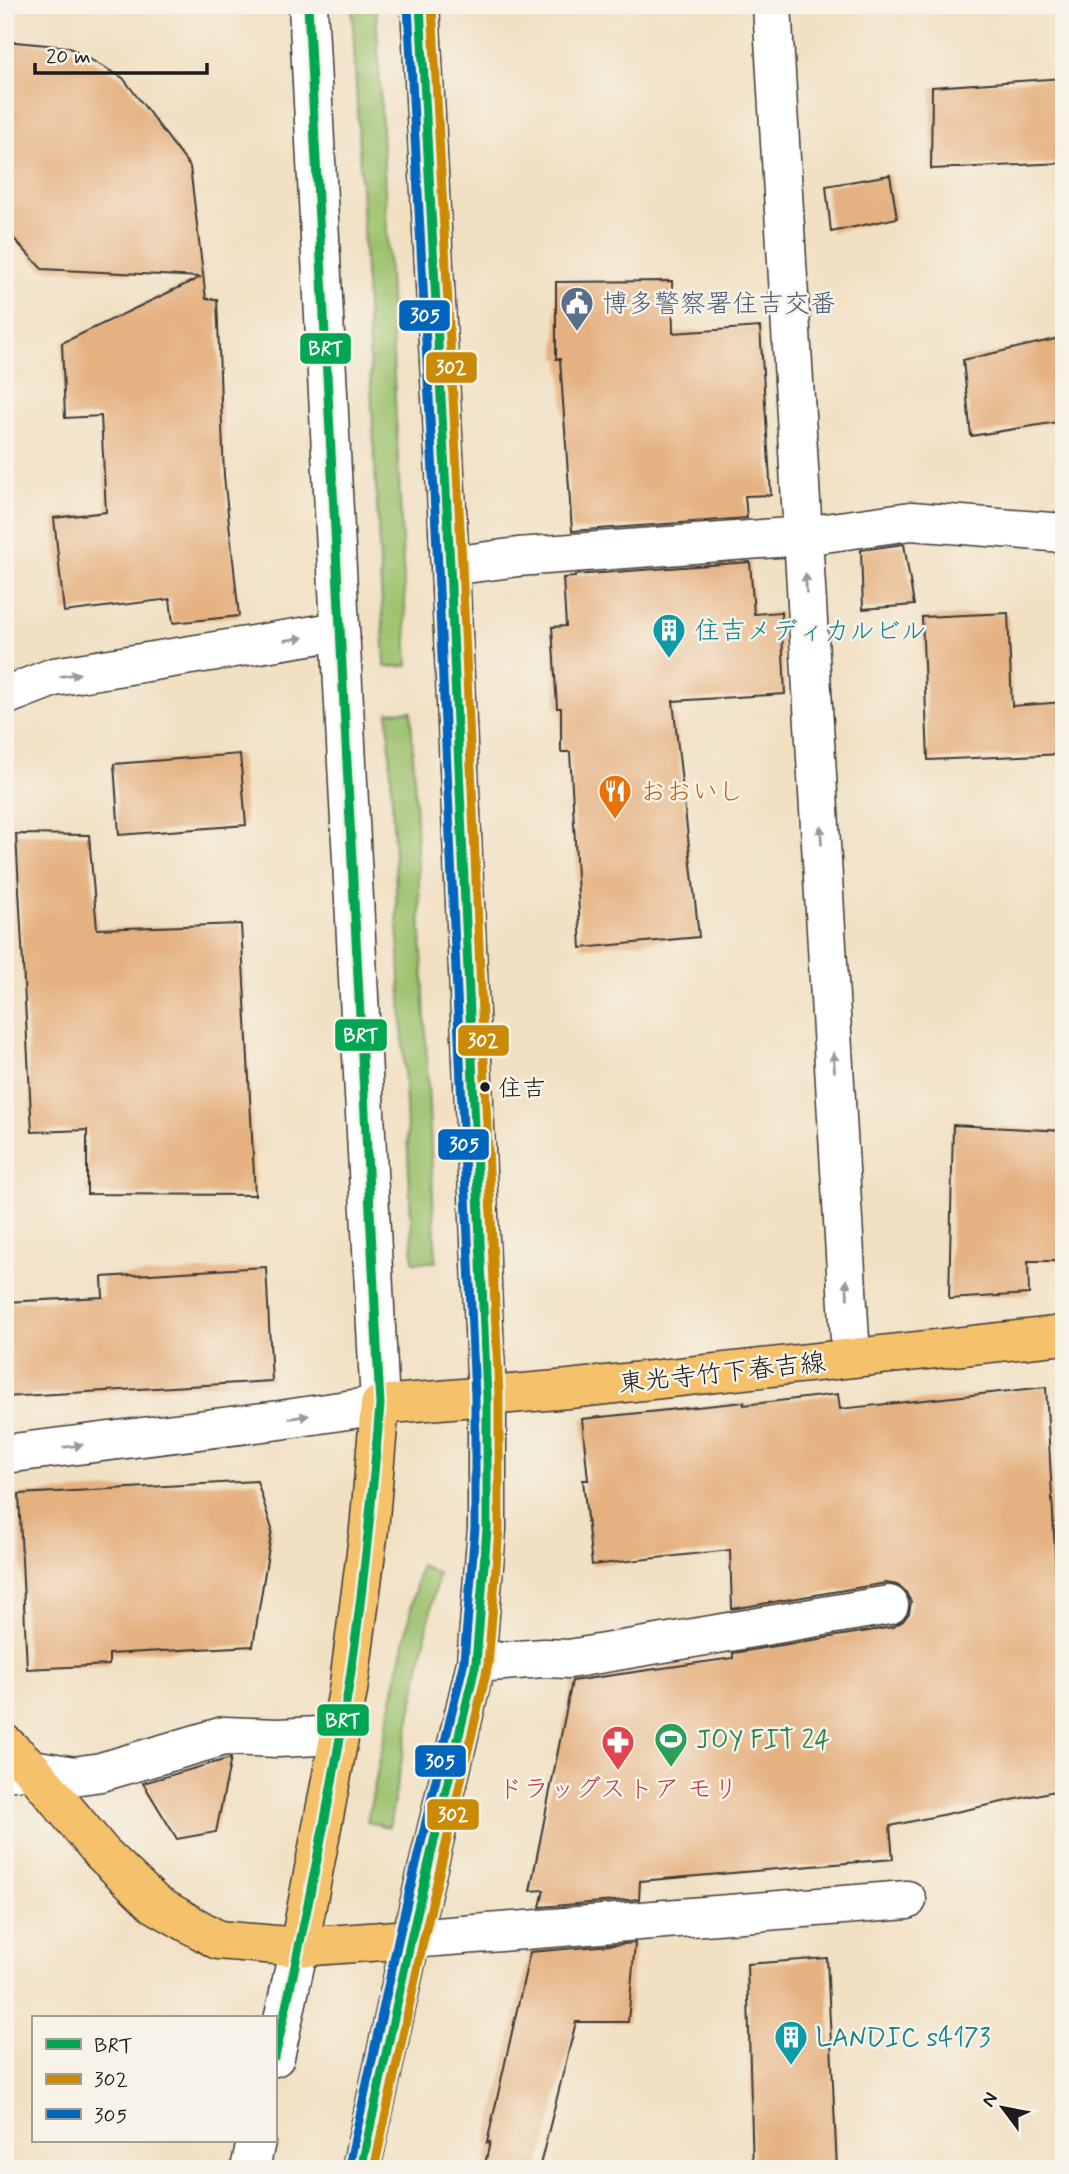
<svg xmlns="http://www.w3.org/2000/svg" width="1069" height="2174" viewBox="0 0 1069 2174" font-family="Mynerve,'Klee One',sans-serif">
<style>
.green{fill:#9bc16c;stroke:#5c6e44;stroke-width:2}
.building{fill:#e5b180}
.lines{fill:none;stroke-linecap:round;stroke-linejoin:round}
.minor-casing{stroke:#3c3935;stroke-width:41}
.major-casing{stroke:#3c3935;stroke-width:41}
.minor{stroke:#fff;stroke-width:38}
.major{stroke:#f5c16b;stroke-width:38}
.bus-1-casing{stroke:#f7f3e8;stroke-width:14}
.bus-2-casing{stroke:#f7f3e8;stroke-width:14}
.bus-3-casing{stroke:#f7f3e8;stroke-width:14}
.bus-1{stroke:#00a651;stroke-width:9}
.bus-2{stroke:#cb8a06;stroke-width:9}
.bus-3{stroke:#0065bd;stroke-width:9}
.oneway{fill:#999}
.bus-dot{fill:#1c1c1c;stroke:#f7f3e8;stroke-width:2.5}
.labels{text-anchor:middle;stroke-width:5;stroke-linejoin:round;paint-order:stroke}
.bus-label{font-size:24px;fill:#1c1c1c;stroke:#f7f3e8;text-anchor:start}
.service-label{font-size:26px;fill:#4e5e75;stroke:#f7f3e8;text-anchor:start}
.culture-label{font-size:26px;fill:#0d838f;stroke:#f7f3e8;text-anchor:start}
.food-label{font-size:26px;fill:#c56008;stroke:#f7f3e8;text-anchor:start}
.street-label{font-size:26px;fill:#1c1c1c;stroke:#f7f3e8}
.leisure-label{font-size:26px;fill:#27864d;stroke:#f7f3e8;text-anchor:start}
.health-label{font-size:26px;fill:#be3a42;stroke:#f7f3e8}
.line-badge{stroke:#f7f3e8;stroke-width:2.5}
.badge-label{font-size:19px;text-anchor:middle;font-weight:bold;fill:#fff}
</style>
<rect width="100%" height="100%" fill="#f7f3e8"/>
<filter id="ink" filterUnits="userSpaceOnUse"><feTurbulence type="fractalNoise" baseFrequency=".0143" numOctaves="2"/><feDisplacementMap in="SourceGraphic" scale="14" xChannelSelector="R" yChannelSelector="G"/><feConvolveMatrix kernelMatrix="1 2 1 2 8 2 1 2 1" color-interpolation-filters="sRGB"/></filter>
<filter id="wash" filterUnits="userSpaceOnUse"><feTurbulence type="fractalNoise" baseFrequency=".00686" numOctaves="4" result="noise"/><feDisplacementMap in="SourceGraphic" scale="28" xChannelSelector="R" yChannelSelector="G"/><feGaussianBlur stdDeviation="1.57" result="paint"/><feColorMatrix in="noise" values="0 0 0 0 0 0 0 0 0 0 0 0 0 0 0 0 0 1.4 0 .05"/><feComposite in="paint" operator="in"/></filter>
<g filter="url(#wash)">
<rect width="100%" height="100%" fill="#f1e0c2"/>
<path class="green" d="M352,5h24l32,661 -23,1z
M411,711l25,551h-23l-25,-550z
M420,1565l18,8 -49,254 -22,-5z"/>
<g id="blocks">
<path class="building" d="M5,41l63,6 55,31 67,89 16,132h11l7,177 15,140 -66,7 -3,-24 -106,13 -10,-94 52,-6 -5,-96 -36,2 -3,-75 139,-66 -159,-8 -37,-40z
M1064,78v85l-133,6 1,-82z
M890,175l7,43 -66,14 -5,-46z
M672,281l1,52 87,-6 11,168 -26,1 2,22 -175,13 -12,-172h-4v-77z
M1064,337v84l-93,15 -8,-76z
M904,544l10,61 -51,4 -2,-59z
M750,562l4,52 27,-2 4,82 -112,7 26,236 -118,11 -11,-196h-9v-44h-4l-5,-81 14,-1 -3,-48 12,-1v-2z
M1008,613l4,93 52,-4v52l-136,6 -6,-143z
M240,754l6,71 -127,10 -5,-71z
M16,834l73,1 8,94 144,-5 14,271 -168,-1v-64l-55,2z
M953,1125l111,6v130h-36l1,33 -80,5z
M266,1267l6,114 -267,16v-95l98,-5 -1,-20z
M1046,1387l13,237 5,-1v166l-174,37 3,33 -253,22 -1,18 -99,8 4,-17 -14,1 42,-210 161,-23v-5l160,-26 10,-6 6,-8 2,-11 -6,-11 -8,-6 -11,-2 -154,26 -2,-59 -138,15 -9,-85h5l-6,-61 162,-17v3l94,-11 2,15z
M257,1481l15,48 -19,117 -144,8v11l-82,4 -8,-175z
M231,1758l-15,74 -39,7 -34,-56z
M635,1943l-7,79h-52l-37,147h-55l6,-27 -3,1 43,-191z
M827,1958l10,211h-84l-6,-205z"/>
</g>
</g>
<g filter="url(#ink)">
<use href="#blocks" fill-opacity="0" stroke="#3c3935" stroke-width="2"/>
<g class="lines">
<defs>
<path id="minor" d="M420,5l30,561 37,831
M772,5l79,1352
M450,566l68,-9 285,-21 108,-15 153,12
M5,696l49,-19 286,-46
M5,1454l275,-34 100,-15 -72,-1400
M476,1663l68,-5 25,1 320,-54
M5,1772l27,-3 42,7 27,-4 123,-36 54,2 61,-3
M275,2057l24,-110
M250,2169l6,-28
M361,2169l50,-230 496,-39"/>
<path id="major" d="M5,1744l27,25 70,84 53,51 63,36 81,7 112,-8 65,-276 11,-134v-132
M299,1947l49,-256 21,-162 11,-124 189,-16 495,-54"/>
</defs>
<use href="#minor" class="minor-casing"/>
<use href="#major" class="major-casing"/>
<use href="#minor" class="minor"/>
<use href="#major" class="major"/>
<defs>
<path id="bus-1" d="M275,2057c27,-121 53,-243 73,-366 15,-95 24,-190 32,-286l-72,-1400
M361,2169l50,-230 65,-276 11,-134v-132l-37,-831 -30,-561"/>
<path id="bus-2" d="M374,2169l49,-227 65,-277 11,-135v-134l-37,-831 -30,-560"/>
<path id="bus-3" d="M349,2166l50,-230 65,-275 11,-133v-131l-37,-830 -30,-561"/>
</defs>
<use href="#bus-1" class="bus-1-casing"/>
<use href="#bus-2" class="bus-2-casing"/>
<use href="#bus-3" class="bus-3-casing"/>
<use href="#bus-1" class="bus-1"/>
<use href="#bus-2" class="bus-2"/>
<use href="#bus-3" class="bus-3"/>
</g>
<defs><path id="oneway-solid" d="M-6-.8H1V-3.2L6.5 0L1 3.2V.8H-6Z" transform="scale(1.75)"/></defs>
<g class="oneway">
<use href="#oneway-solid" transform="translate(806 583) rotate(-93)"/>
<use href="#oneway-solid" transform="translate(294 639) rotate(-9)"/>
<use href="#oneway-solid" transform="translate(70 675) rotate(-9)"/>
<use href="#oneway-solid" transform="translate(821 835) rotate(-93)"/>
<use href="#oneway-solid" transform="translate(834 1062) rotate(-93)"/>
<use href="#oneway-solid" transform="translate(847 1289) rotate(-93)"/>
<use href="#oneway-solid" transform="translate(299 1417) rotate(-9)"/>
<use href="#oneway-solid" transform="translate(73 1446) rotate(-7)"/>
</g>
</g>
<defs>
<symbol id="civic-pin" viewBox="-11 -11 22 30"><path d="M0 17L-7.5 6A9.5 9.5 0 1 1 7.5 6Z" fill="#5c6f8a" stroke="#f7f3e8"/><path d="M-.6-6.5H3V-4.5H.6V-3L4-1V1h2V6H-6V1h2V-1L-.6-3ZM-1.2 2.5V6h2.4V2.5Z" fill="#fff"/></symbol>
<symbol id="building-pin" viewBox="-11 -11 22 30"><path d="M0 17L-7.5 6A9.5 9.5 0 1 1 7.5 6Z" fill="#0f9aa8" stroke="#f7f3e8"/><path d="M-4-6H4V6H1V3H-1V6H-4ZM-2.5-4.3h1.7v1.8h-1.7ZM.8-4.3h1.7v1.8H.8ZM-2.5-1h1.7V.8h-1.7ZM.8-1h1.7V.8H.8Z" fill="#fff"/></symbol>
<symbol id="restaurant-pin" viewBox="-11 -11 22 30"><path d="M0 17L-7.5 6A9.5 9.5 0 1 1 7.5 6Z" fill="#e8710a" stroke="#f7f3e8"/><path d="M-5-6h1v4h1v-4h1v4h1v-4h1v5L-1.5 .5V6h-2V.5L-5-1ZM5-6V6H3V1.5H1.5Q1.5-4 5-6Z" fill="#fff"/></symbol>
<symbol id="stadium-pin" viewBox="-11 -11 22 30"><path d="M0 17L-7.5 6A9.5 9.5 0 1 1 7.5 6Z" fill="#2e9e5b" stroke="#f7f3e8"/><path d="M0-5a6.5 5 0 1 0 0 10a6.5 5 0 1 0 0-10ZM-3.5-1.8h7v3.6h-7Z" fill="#fff"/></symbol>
<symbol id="pharmacy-pin" viewBox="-11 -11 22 30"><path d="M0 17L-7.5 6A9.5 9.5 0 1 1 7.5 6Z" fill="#e0444e" stroke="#f7f3e8"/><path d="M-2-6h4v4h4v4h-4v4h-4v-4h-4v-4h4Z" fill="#fff"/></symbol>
</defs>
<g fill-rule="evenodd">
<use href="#civic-pin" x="558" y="284" width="38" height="52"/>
<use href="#building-pin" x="650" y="611" width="38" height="52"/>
<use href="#restaurant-pin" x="596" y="772" width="38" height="52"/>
<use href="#stadium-pin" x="652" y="1720" width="38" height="52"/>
<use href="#pharmacy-pin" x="599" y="1723" width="38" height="52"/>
<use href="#building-pin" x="772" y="2018" width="38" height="52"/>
</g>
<circle class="bus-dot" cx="485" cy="1087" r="6"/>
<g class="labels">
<g class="bus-label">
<text x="498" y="1096">住吉</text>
</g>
<g class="service-label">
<text x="602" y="312">博多警察署住吉交番</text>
</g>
<g class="culture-label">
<text x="694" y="639">住吉メディカルビル</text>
<text x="816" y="2046">LANDIC s4173</text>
</g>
<g class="food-label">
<text x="640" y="800">おおいし</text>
</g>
<g class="street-label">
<text transform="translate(722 1372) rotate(-6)" y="9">東光寺竹下春吉線</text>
</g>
<g class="leisure-label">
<text x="696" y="1748">JOY FIT 24</text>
</g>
<g class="health-label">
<text x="618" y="1797">ドラッグストア モリ</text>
</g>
</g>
<g class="line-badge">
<rect x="398" y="299" width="53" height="33" rx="7" fill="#0065bd"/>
<rect x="299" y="332" width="53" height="33" rx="7" fill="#00a651"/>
<rect x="425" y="351" width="53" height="33" rx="7" fill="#cb8a06"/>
<rect x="334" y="1018" width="54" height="34" rx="7" fill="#00a651"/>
<rect x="457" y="1024" width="53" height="33" rx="7" fill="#cb8a06"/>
<rect x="437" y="1128" width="53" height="33" rx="7" fill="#0065bd"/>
<rect x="316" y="1703" width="54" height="34" rx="7" fill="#00a651"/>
<rect x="414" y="1744" width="53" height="34" rx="7" fill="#0065bd"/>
<rect x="426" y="1798" width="54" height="33" rx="7" fill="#cb8a06"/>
</g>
<g class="badge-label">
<text x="425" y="322">305</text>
<text x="326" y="355">BRT</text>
<text x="451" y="374">302</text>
<text x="361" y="1042">BRT</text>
<text x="483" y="1047">302</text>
<text x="464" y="1151">305</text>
<text x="343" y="1727">BRT</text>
<text x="440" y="1768">305</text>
<text x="453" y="1821">302</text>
</g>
<rect width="1069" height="2174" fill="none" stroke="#f7f3e8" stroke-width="28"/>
<rect x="32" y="2016" width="245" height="126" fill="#f7f3e8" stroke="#9f9d96" stroke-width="2"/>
<rect x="46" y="2039" width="35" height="10" fill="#00a651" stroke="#9f9d96" stroke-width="2"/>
<text x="94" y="2052" font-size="21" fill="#1c1c1c">BRT</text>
<rect x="46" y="2074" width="35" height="10" fill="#cb8a06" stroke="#9f9d96" stroke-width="2"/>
<text x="94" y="2086" font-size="21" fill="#1c1c1c">302</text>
<rect x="46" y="2109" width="35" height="10" fill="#0065bd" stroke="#9f9d96" stroke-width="2"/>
<text x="94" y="2122" font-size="21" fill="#1c1c1c">305</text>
<g transform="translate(1003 2108) rotate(302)" stroke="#f7f3e8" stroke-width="5" paint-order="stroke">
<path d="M0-5L12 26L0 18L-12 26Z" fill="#1c1c1c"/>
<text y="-10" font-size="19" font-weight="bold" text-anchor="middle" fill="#1c1c1c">N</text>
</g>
<path d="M35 63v10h172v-10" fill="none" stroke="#1c1c1c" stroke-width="3.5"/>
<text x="46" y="63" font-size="21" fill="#1c1c1c" stroke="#f7f3e8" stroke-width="5" paint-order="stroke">20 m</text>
</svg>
